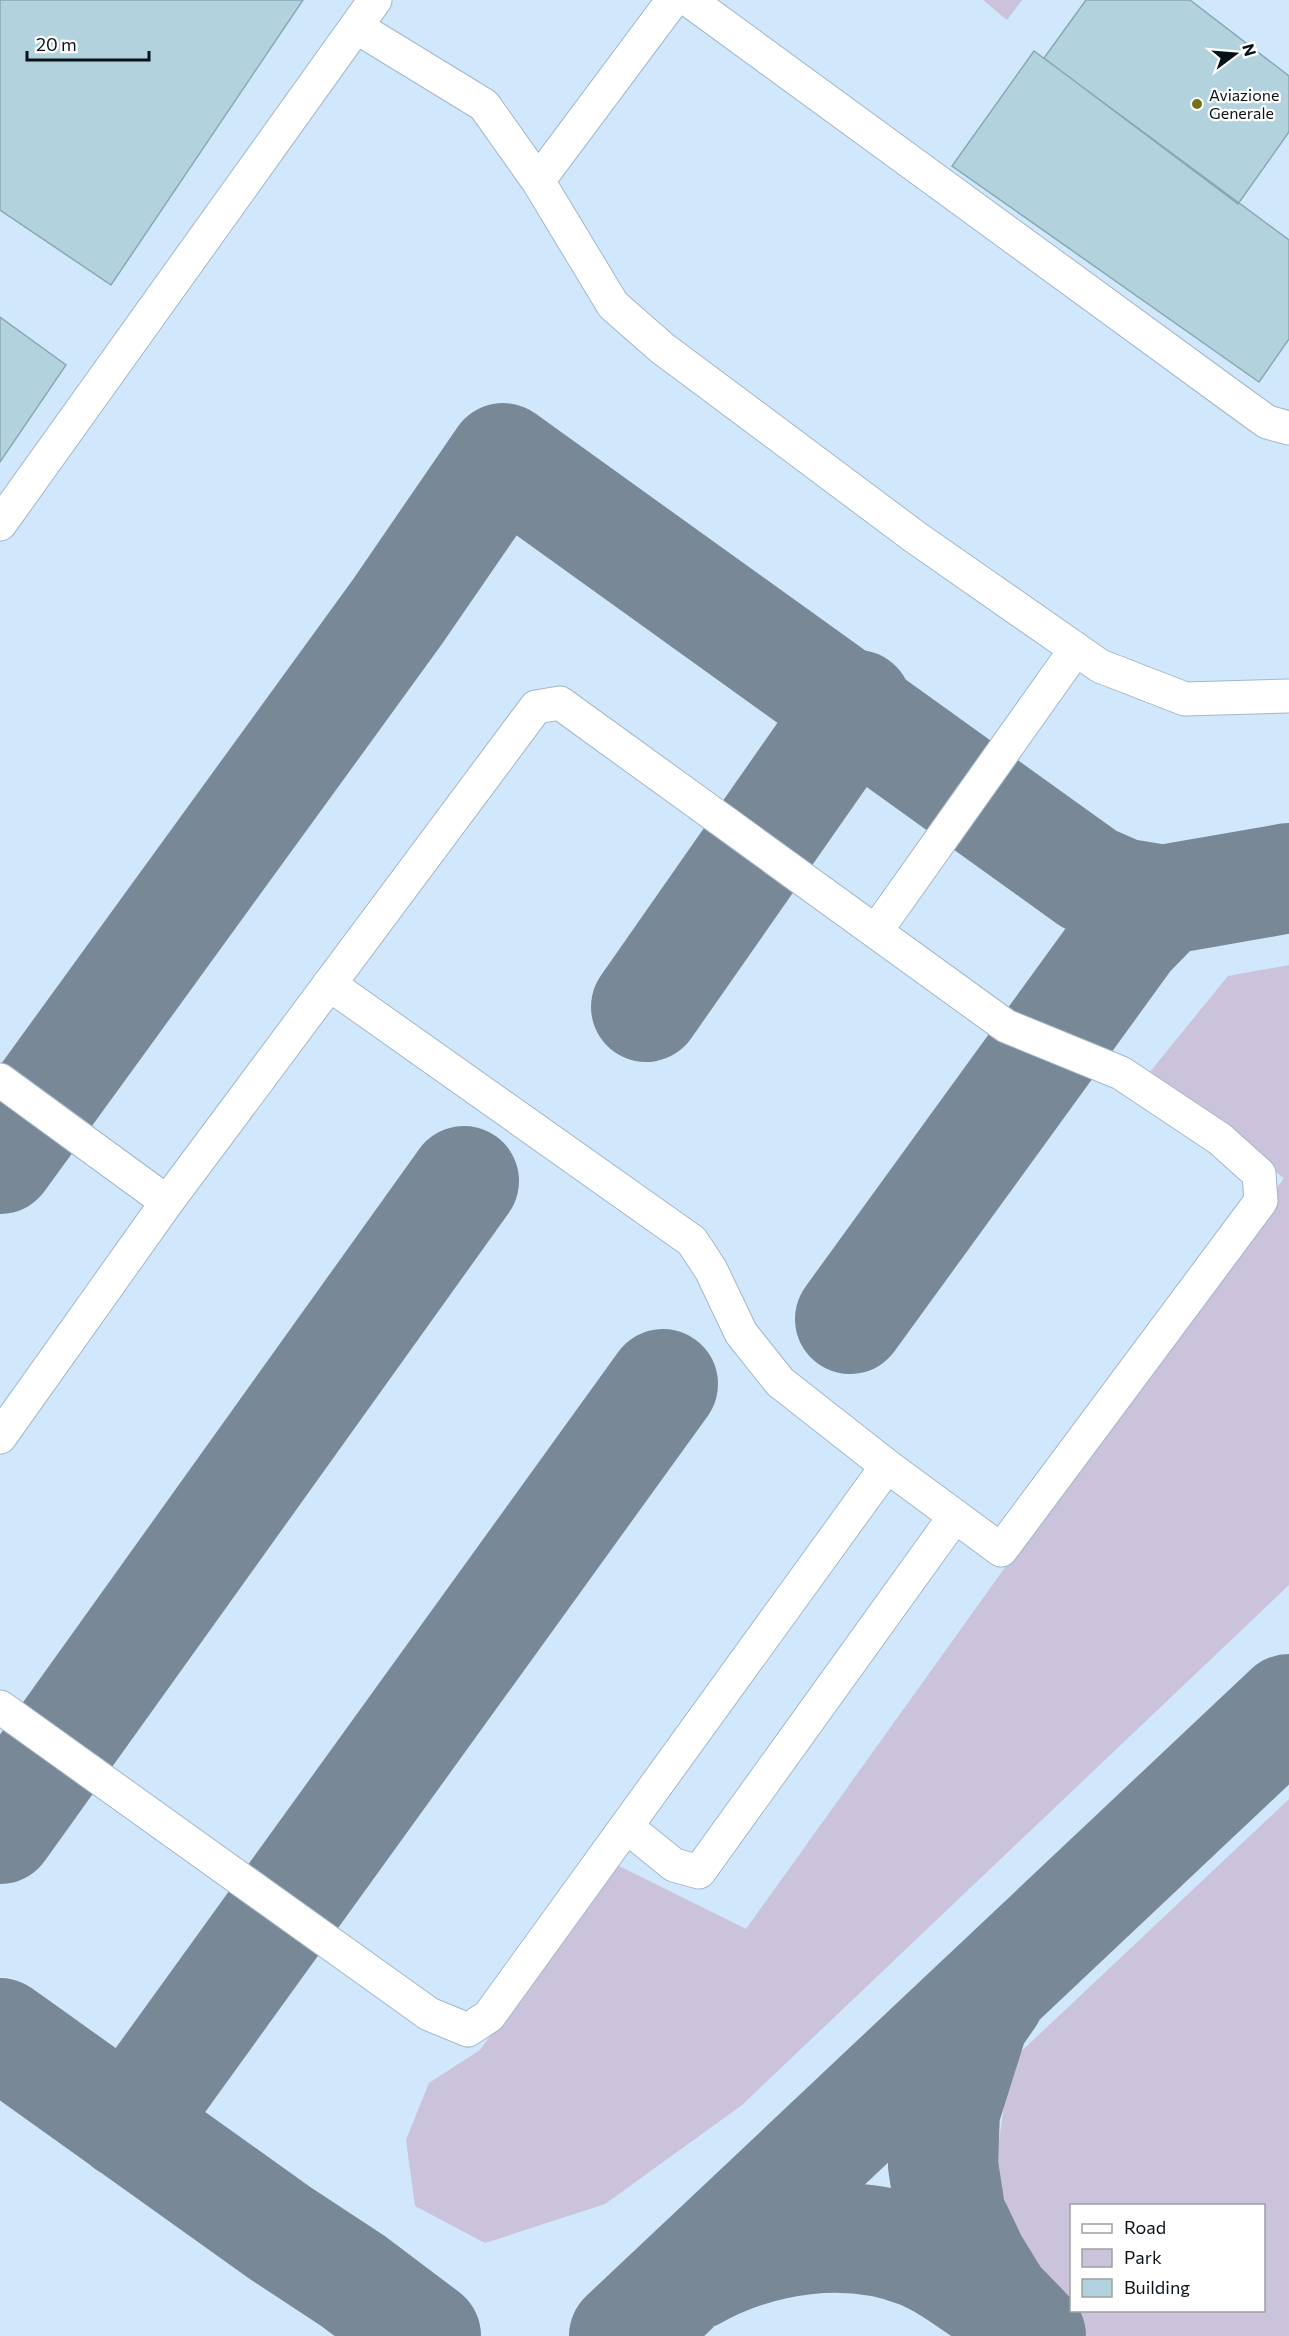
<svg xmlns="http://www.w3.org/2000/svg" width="1289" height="2336" viewBox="0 0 1289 2336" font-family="Commissioner,sans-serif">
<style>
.green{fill:#cbc2dc;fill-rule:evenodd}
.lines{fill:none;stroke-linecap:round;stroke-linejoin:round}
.taxiway{stroke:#788896;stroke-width:110}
.building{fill:#b2d3dd;stroke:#88a9b3;stroke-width:1.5}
.minor-casing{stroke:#a1b8cc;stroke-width:35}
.minor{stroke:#fff;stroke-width:33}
.poi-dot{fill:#757215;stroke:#fff;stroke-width:2}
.labels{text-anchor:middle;stroke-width:4.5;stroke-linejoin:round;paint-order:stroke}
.poi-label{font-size:16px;fill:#0a1219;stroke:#fff;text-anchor:start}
</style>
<rect width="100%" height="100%" fill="#d0e7fc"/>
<path class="green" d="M983,0h39l-15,20z
M1289,965v620l-547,520 -137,99 -120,39 -70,-37 -9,-66 23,-57 51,-33 135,-186 131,65 538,-751 -139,-100 83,-102z
M1289,1799v537h-202l-54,-52 -38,-113 15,-109zM1072,2206h192v104h-192z"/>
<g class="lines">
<path class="taxiway" d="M646,1007l211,-302
M0,1159l398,-548 105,-153 586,421 32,14 42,7 126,-22
M850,1319l278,-383 35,-36
M0,1829l464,-648
M990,1996l-16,23 -29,92 -2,54 8,51 22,46 24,39 34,35
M0,2033l280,200 73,48 73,55
M128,2125l535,-741
M694,2275c67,-37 153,-50 225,-22 28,11 53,31 78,48
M624,2336l665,-627"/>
</g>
<path class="building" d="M0,0h303l-192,285 -111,-75z
M1086,0h104l99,76v56l-51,72 -194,-146z
M1034,51l255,189v99l-30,43 -307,-216z
M0,317l66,48 -66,97z"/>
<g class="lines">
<defs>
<path id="minor" d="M689,0l549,401 29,21 22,6
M358,28l126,77 54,76 75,124 49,43 253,189 185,129 85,33 104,-3
M538,181l135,-181
M0,524l375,-524
M876,931l200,-282
M329,984l363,257 19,29 30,63 39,49 107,84
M0,1080l167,122
M0,1437l167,-235 369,-495 24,-4 446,323 115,47 99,66 39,35 2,27 -260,349 -114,-84 -398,550 -21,14 -39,-16 -429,-307
M627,1827l47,38 25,7 256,-356"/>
</defs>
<use href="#minor" class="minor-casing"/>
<use href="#minor" class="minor"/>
</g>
<circle class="poi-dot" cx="1197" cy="104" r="6"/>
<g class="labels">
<g class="poi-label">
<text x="1209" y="101">Aviazione<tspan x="1209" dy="18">Generale</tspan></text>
</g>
</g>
<rect x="1070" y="2204" width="195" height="108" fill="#ffffff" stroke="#9da0a3" stroke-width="1.5"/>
<rect x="1082" y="2224" width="30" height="9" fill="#ffffff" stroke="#9da0a3" stroke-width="1.5"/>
<text x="1124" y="2234" font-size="18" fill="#0a1219">Road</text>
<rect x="1082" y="2249" width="30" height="18" fill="#cbc2dc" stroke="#9da0a3" stroke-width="1.5"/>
<text x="1124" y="2264" font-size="18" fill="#0a1219">Park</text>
<rect x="1082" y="2279" width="30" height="18" fill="#b2d3dd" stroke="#9da0a3" stroke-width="1.5"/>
<text x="1124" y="2294" font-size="18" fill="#0a1219">Building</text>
<g transform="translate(1235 54) rotate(74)" stroke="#ffffff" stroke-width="4.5" paint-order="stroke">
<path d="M0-4.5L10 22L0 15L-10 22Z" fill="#0a1219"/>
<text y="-9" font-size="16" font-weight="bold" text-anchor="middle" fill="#0a1219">N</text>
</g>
<path d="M27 51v9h122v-9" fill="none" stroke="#0a1219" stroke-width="3"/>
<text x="36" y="51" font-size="18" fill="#0a1219" stroke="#ffffff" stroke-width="4.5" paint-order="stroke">20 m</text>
</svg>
